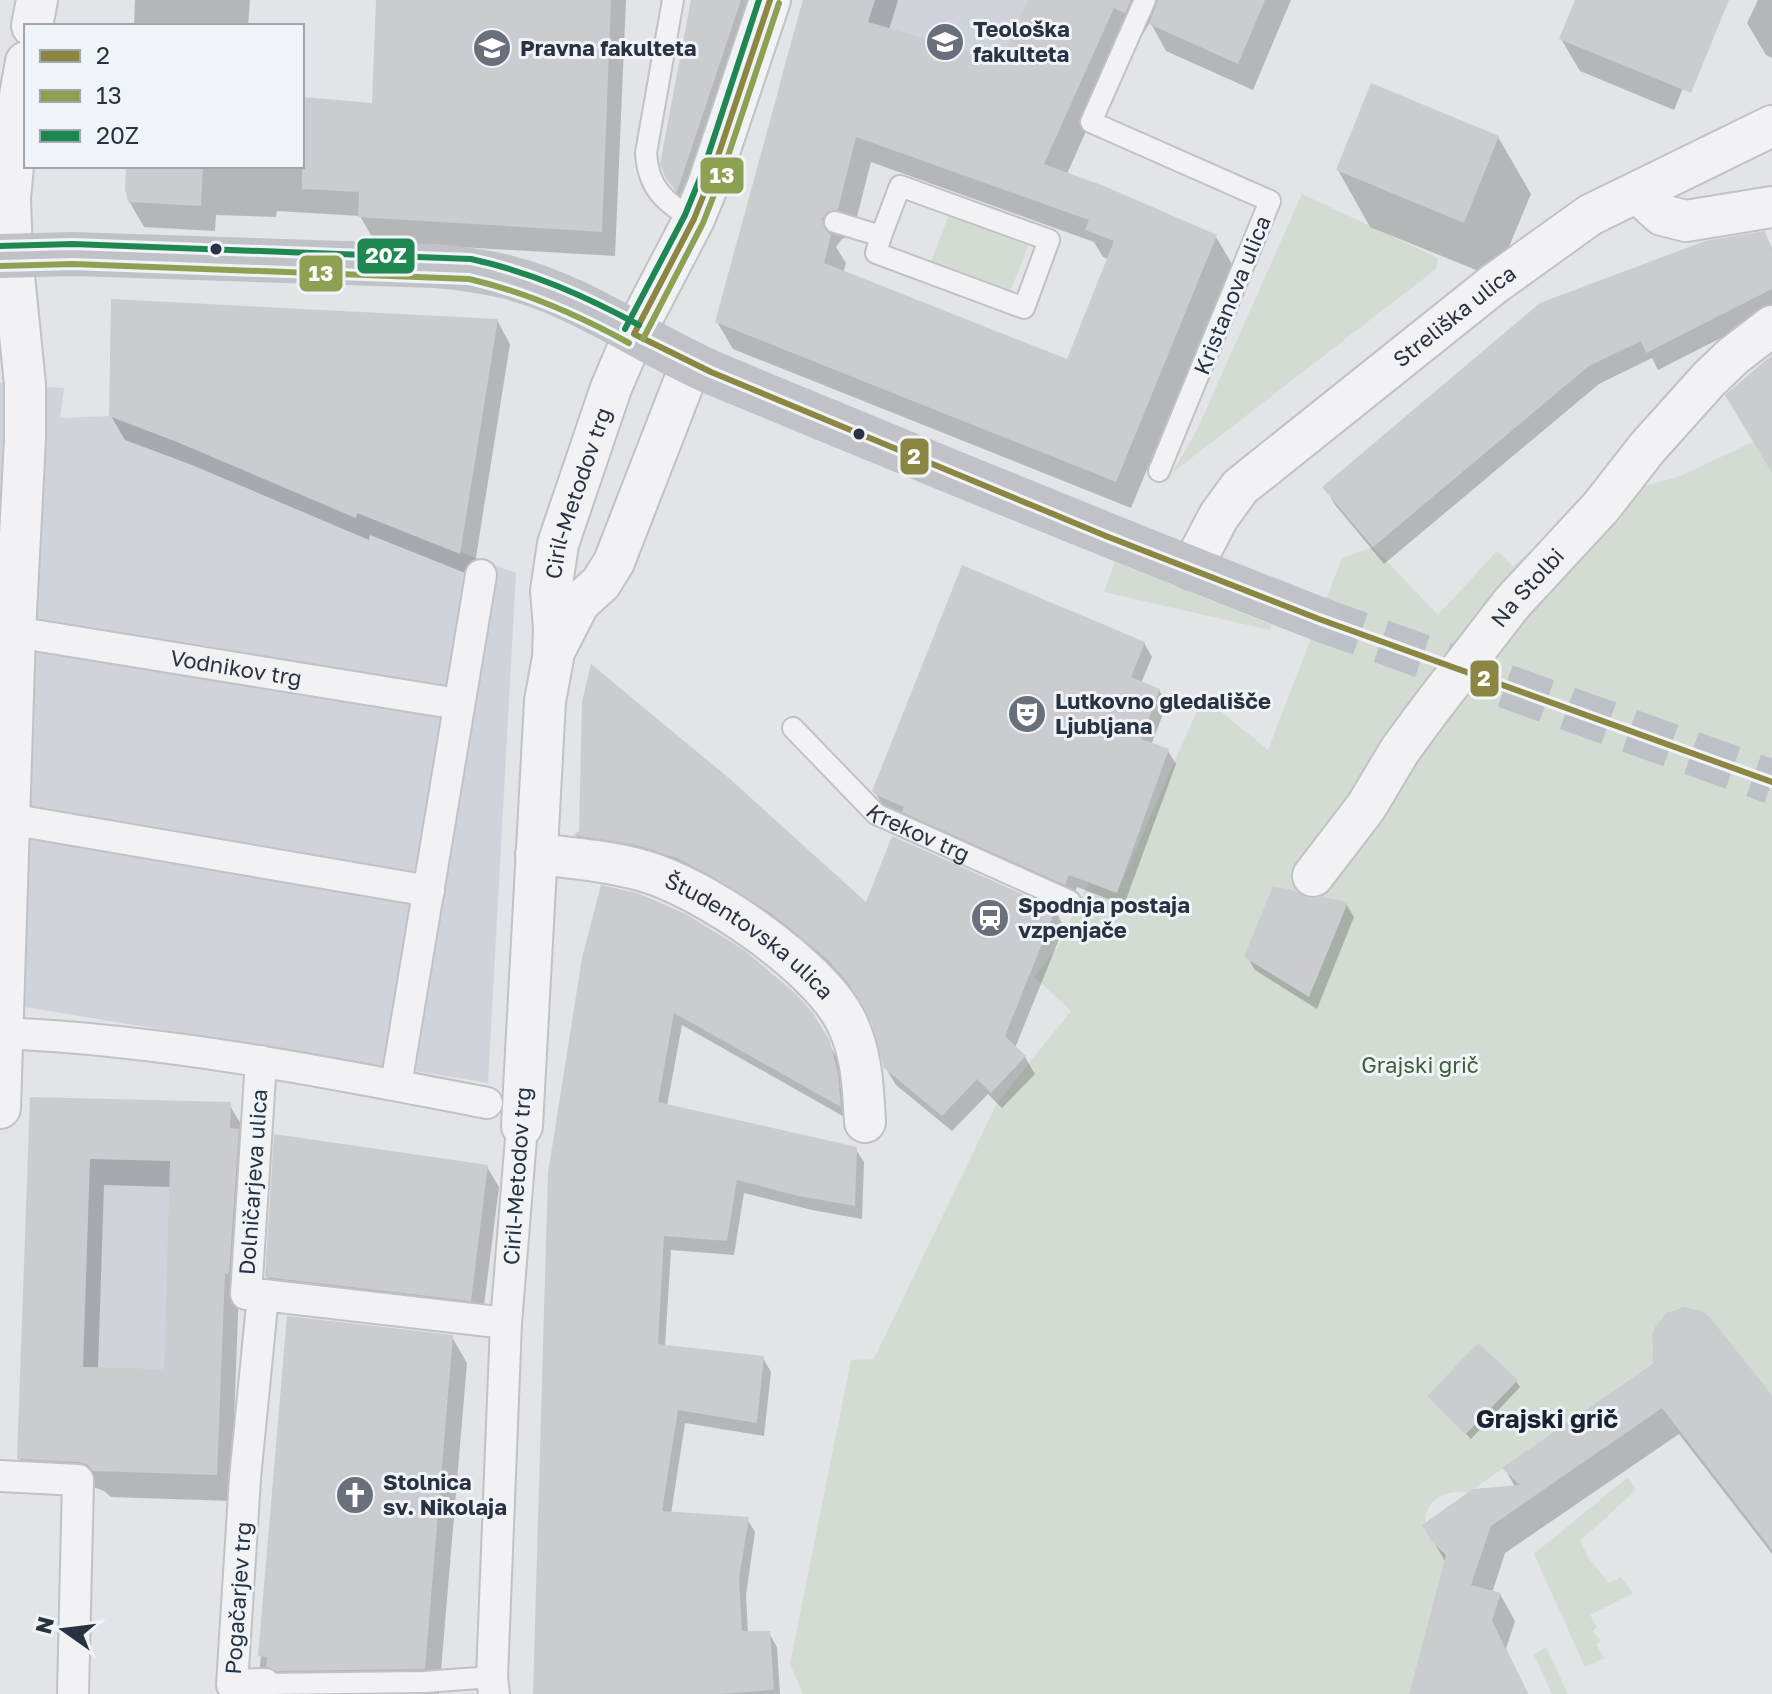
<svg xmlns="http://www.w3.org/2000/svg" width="1772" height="1694" viewBox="0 0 1772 1694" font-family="'Golos Text',sans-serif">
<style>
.built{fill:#d0d4da}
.green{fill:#d3dbd2}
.shadow{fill:#0003;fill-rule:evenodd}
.building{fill:#cacccf;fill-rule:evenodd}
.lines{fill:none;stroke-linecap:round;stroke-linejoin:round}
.secondary-tunnel{stroke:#bdc0c6;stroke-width:44;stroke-dasharray:44 22;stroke-linecap:butt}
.service-casing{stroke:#c0c2c5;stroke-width:24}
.pedestrian-casing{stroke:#c0c2c5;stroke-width:34}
.minor-casing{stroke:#c0c2c5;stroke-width:44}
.service{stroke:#f2f2f4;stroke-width:20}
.pedestrian{stroke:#f2f2f4;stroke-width:30}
.minor{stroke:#f2f2f4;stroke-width:40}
.secondary{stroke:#c0c2c7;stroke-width:44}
.bus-1-casing{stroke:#f0f3f7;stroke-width:12}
.bus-2-casing{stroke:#f0f3f7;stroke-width:12}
.bus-3-casing{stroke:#f0f3f7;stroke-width:12}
.bus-1{stroke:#8b8742;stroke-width:6}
.bus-2{stroke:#8ea152;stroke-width:6}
.bus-3{stroke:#1f8751;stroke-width:6}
.bus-dot{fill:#293241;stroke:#f0f3f7;stroke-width:3}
.labels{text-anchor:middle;stroke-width:6;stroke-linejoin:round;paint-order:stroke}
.poi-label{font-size:22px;font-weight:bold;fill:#293241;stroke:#f0f3f7;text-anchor:start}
.street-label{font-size:22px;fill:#293241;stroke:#f0f3f7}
.park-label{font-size:22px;fill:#3d5d36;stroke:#f0f3f7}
.quarter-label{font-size:26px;font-weight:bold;fill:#1b2332;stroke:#f0f3f7}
.line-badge{stroke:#f0f3f7;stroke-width:3}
.badge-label{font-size:22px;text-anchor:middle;font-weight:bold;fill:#fff}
</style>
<rect width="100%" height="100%" fill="#e2e4e7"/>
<path class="built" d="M803,0h314l-73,164 -74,-25 -191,-54z
M0,383l64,5 -4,30 49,-2 72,27 174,75 2,-5 159,60 -28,510 -488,-80z
M43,1111l175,4 -15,345 -174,-5z"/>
<path class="green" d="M1302,194l136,64 -2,11 -264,204 25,-43z
M949,215l79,31 -19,49 -79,-31z
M1772,433v962l-63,-79 -16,-8 -18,1 -14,9 -9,17v17l4,8 -188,133c-43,-9 -60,40 -21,59l-38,142h-606l-13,-30 61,-304 23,-1 123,-256 74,-92 -37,-34 23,-29 32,-66 28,10 86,-195 65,53 74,-192 31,-11 65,68 59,-64 16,15 77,-66 88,-23z
M1115,562l157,63 -2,5 -166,-38z
M1628,1477l8,13 -56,51 9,18 20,24 12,-6 12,16 -43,22 7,12 -5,4 9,10 -5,4 9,13 -20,9 -51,-113z
M1546,1647l22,47h-16l-18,-39z"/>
<path class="shadow" d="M135,0h115l-2,26h-114z
M378,0h248l-11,256 -240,-14 -15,-26 -83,-5 -1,6 -60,-2 -1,16 -71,-4 -15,-26 -1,-35h174v-67l71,6z
M693,0h72l-81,206 -16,-28z
M805,0h93l-9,30 113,33 29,-63h260l-38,90 -87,-39 -16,-29 -10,17 -11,-5 -62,140 149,63 16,27 -101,244 -398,-159 -16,-27zM871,162l223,80 9,15 6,2 -41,103 -225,-89 3,-10 -10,-16 6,-8 10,-3z
M1577,0h142l-45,110 -94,-39 -19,-32z
M1758,0h14v58l-6,-3 -19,-32z
M1498,137l33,57 -35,84 -126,-51 -32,-57z
M1764,234l8,14v64l-114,58 -6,-12 -53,26 -215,180 -49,-59 -10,-18z
M497,320l13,24 -37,232 -103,-41 -1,5 -177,-75 -67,-25 -14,-24z
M1144,643l8,14 -11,26 18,7 8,14 -16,41 17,6 8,13 -52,141 -47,-18 -4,10 -161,-72 -4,-8 -26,-13 -8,-13z
M584,702l282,203 189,5 9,17 -49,121 10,9 10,17 -33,34 -14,-14 -36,37 -56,-46 -11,-18 -11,-43 -13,-23 -23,-25 -55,-46 -198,-79 -9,-16 5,-3z
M1309,901l37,3 8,13 -37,92 -62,-39 -8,-14z
M584,958l228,56 25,44 8,32 3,29 -166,-94 -15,81 188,42 9,14 -2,57 -50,-9 -68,-17 -10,62 -63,-5 -6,97 98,11 8,14 -7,64 -79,-13 -14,91 76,5 8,13 -9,63 2,38h21l8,14 3,47h-245z
M32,1099l197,5 16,27 -14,370 -120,-4 -7,-6 -8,-3 -62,-3 -15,-27zM104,1185l67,2 -5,184 -68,-2z
M487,1167l12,20 -17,134 -203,-24 -12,-20z
M289,1318l163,19 15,26 -28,331 -164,-2 -15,-26z
M1655,1364l117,36v154l-93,-120 -174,119 -13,40 8,1 15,27 -9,28 22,45h-117l35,-131 -22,-38 91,-38 -10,-18z
M1516,1381l4,6 -49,52 -42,-43z"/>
<path class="building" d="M376,0h235l-9,232 -244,-15 1,-25 -57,-3v-92l70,6z
M691,0h50l-64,192 -11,-13 -6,-15z
M803,0h72l-7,22 133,39 27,-61h103l-6,13 -11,-5 -70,156 60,22 113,49 -101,247 -401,-160zM856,137l233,83 -4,10 29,11 -47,118 -243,-96 7,-28 -6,-5 -3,-11 5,-7 11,-3z
M1158,0h107l-27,64 -89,-40z
M1575,0h154l-38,93 -132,-54z
M1371,83l128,53 -35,87 -128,-53z
M126,166h77l-2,40 -73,-4 -3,-13z
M1765,231l7,18v40l-126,64 -5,-12 -52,25 -216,181 -51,-60 218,-184 165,-62z
M111,299l387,20 -38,235 -103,-41 -1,5 -179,-76 -68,-26z
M1772,355v118l-47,-78z
M962,565l183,77 -14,35 29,12 -19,50 28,10 -52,144 -48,-18 -4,10 -163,-73 2,-5 -28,-12 -4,-4z
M591,664l139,115 136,123 26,-66 164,73 -51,127 21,20 -35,37 -14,-14 -35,37 -58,-48 -12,-44 -23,-40 -22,-25 -56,-46 -63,-39 -31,-16 -41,-13 -63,-10 6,-4 3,-129z
M601,885l36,8 49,21 58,36 51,43 18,20 17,28 8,33 3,33 -167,-94 -16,89 199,45 -2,59 -57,-10 -61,-16 -10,61 -63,-5 -6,108 106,12 -7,67 -79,-13 -16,101 87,6 -10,62 3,52h28l4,59 -55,4h-186l15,-521 34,-215z
M1273,886l23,5 13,8 14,-2 25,5 -39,95 -65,-40z
M30,1097l201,5 -1,26 9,1 -10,145h-4l-8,201 -124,-4 -6,-7 -8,-2 -62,-3zM90,1159l80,2 -6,208 -81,-2z
M274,1134l214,31 -17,136 -206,-24z
M1684,1307l18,4 7,5 63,79v155l-110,-142 -171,118 -20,59 30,8 -9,28 36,73h-119l37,-139 -14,-13 -10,-17 51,-36 47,-4 -18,-17 151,-105 -1,-28 3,-8 11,-14z
M287,1316l166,19 -28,334 -148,2 -11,-5 1,-9 -9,-1z
M1478,1343l40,37 -52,54 -39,-38z"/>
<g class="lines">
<path class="secondary-tunnel" d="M1319,619l453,163"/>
<defs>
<g id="service">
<path d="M673,0l-27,153c2,35 19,50 48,66"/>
<path d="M1145,0l-54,122 179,79 -111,270"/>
<path d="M835,222l46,14 -5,17 148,55 25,-68 -149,-54 -19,50"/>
<path id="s1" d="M793,728l83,86 194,87"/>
<path d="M265,1684l159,-2 68,-5"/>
</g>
<g id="pedestrian">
<path id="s2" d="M15,632l443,72"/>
<path d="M9,819l420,72"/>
<path d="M2,1033c163,7 325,39 485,70"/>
<path d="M261,1061l-15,233 17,1 -18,183 -13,207 33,-1"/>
<path d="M396,1085l85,-510"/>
<path d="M263,1295l243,28"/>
<path d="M0,1476l78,4 -5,214"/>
<path d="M494,1694l-2,-17 14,-354 16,-197"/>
</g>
<g id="minor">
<path d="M32,26l5,-26"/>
<path d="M1638,193l24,22 24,6 86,-14"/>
<path id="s3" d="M1191,569l28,-53 21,-29 254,-203 96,-69 182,-89"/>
<path d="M555,650l24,-47 22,-20 13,-21 77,-198"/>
<path id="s4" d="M536,854c37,4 73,7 108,17 60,17 174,94 202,150 16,32 17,66 19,101"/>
<path id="s5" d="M1313,876l53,-69 34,-57 28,-38 84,-109 89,-96 46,-59 62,-69 24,-23 39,-30"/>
<path d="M0,1108l15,-476 10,-193v-55l-13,-128 -2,-58 9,-97 7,-39"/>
<path id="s6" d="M522,1126l23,-425 8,-43 1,-30 -3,-37 7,-47 53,-156 23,-54 60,-115 14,-34 62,-185"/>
</g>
</defs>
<use href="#service" class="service-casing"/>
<use href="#pedestrian" class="pedestrian-casing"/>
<use href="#minor" class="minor-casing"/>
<use href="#service" class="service"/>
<use href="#pedestrian" class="pedestrian"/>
<use href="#minor" class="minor"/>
<path class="secondary" d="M0,256l73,-2 362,12c25,2 48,5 72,11 74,18 138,67 208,97 200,83 402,166 604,245"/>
<defs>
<path id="bus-1" d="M634,334l77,38 395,164 213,83 453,163
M634,334l60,-115 18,-45 58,-174"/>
<path id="bus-2" d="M0,266l73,-2 396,15c57,13 109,36 160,64
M643,339l60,-116 18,-46 58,-174"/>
<path id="bus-3" d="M0,246l73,-2 398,15c60,13 114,37 168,66
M625,329l60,-114 18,-44 56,-171"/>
</defs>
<use href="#bus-1" class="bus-1-casing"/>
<use href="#bus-2" class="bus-2-casing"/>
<use href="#bus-3" class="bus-3-casing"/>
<use href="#bus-1" class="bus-1"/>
<use href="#bus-2" class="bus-2"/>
<use href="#bus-3" class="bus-3"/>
</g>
<defs>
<symbol id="university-disc" viewBox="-11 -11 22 22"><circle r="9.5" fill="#6a707b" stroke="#f0f3f7"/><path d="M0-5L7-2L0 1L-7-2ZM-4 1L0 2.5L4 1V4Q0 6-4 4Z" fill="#fff"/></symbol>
<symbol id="theatre-disc" viewBox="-11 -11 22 22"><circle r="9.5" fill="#6a707b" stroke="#f0f3f7"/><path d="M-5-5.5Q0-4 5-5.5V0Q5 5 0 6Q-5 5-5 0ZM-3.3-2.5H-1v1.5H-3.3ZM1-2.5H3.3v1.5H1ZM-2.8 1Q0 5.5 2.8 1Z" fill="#fff"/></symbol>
<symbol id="station-disc" viewBox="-11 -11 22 22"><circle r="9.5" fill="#6a707b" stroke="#f0f3f7"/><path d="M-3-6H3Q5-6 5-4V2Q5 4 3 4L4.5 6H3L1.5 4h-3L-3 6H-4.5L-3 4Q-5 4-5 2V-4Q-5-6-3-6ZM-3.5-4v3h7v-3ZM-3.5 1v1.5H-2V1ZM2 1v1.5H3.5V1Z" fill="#fff"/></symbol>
<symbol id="church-disc" viewBox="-11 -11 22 22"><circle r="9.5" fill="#6a707b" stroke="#f0f3f7"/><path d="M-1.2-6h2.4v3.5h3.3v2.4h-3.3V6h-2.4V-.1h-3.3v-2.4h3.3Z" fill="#fff"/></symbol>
</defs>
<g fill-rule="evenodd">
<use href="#university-disc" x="923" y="20" width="44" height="44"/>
<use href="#university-disc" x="470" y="26" width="44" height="44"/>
<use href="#theatre-disc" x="1005" y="692" width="44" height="44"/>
<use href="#station-disc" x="968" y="896" width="44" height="44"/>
<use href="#church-disc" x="333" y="1473" width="44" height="44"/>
</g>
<g class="bus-dot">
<circle cx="216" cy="249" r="7"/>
<circle cx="859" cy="434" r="7"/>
</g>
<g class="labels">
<g class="poi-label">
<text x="973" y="37">Teološka<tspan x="973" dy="25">fakulteta</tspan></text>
<text x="520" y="56">Pravna fakulteta</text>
<text x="1055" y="709">Lutkovno gledališče<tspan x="1055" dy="25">Ljubljana</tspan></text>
<text x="1018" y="913">Spodnja postaja<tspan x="1018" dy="25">vzpenjače</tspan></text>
<text x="383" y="1490">Stolnica<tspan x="383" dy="25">sv. Nikolaja</tspan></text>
</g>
<g class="street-label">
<text transform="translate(1232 295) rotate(-68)" y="8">Kristanova ulica</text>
<text dy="8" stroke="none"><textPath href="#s3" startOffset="370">Streliška ulica</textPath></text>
<text dy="8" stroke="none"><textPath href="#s6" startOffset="638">Ciril-Metodov trg</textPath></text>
<text dy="8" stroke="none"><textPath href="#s5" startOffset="360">Na Stolbi</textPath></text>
<text dy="8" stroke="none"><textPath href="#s2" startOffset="224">Vodnikov trg</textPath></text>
<text dy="8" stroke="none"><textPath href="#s1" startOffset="166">Krekov trg</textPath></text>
<text dy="8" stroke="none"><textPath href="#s4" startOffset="234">Študentovska ulica</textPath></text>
<text transform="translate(517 1176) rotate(-86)" y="8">Ciril-Metodov trg</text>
<text transform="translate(253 1182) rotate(-86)" y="8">Dolničarjeva ulica</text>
<text transform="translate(238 1598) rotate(-86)" y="8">Pogačarjev trg</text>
</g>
<g class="park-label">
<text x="1420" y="1073">Grajski grič</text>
</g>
<g class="quarter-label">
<text x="1547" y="1428">Grajski grič</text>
</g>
</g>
<g class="line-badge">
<rect x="699" y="156" width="46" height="39" rx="8" fill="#8ea152"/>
<rect x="356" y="237" width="60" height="38" rx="8" fill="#1f8751"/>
<rect x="298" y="254" width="46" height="39" rx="8" fill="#8ea152"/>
<rect x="899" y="437" width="31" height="39" rx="8" fill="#8b8742"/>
<rect x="1469" y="659" width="31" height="39" rx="8" fill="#8b8742"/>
</g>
<g class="badge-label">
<text x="722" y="183">13</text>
<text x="386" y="263">20Z</text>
<text x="321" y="281">13</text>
<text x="914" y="464">2</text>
<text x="1484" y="686">2</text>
</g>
<rect x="24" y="24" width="280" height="144" fill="#f0f3f7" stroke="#a0a6ae" stroke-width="2"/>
<rect x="40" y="50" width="40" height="12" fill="#8b8742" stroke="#a0a6ae" stroke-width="2"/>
<text x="96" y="64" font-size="24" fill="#293241">2</text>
<rect x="40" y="90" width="40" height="12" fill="#8ea152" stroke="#a0a6ae" stroke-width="2"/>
<text x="96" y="104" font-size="24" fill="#293241">13</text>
<rect x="40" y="130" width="40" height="12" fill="#1f8751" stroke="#a0a6ae" stroke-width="2"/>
<text x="96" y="144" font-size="24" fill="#293241">20Z</text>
<g transform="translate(64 1630) rotate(284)" stroke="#f0f3f7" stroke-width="6" paint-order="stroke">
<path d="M0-6L14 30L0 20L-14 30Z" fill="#293241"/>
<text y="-12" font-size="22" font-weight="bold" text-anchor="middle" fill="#293241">N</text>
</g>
</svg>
